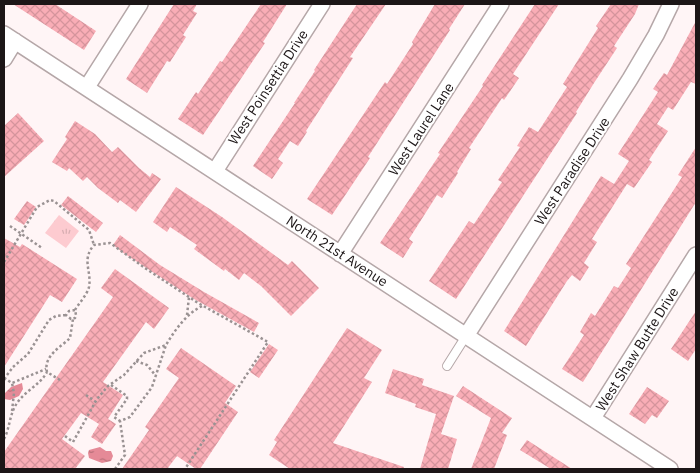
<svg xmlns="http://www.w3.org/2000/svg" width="700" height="473" viewBox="0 0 700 473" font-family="'IBM Plex Sans',sans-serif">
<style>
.grass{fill:url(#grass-tufts)}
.water{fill:url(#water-ripples)}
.building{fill:url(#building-cross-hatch)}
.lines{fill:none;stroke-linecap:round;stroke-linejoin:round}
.service-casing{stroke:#b5a7a8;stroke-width:10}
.minor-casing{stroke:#b5a7a8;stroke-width:18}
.path{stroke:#9a9293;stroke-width:2.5;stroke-dasharray:2.5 2.5;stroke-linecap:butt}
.service{stroke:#fff;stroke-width:8}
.minor{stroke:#fff;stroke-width:15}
.labels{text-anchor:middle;stroke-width:4;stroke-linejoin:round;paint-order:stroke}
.street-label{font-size:14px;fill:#1c1617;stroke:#fff}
</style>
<defs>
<pattern id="grass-tufts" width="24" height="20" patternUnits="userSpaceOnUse" patternTransform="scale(1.25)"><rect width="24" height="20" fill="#fdcbd0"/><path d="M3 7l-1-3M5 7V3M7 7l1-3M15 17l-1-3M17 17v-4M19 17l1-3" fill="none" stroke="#d8aeb2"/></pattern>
<pattern id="water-ripples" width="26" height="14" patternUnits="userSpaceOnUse" patternTransform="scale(1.25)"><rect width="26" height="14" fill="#e58a97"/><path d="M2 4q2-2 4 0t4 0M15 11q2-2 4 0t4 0" fill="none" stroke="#b9707a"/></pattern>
<pattern id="building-cross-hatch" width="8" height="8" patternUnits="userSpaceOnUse" patternTransform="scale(1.25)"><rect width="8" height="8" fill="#f9adb6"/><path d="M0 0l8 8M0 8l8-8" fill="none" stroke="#d5949c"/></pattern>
</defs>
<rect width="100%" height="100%" fill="#fff5f6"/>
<path class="grass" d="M59,215l20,16 -13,17 -21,-15z"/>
<path class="water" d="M22,383l1,6 -4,7 -9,4 -6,-1v-5l7,-7z
M100,447l6,4h5l2,5 -2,5 -9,2 -13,-5 -1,-5 1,-3z"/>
<path class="building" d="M13,4h42l41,27 -12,19z
M174,4h23l-4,7 4,2 -14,22 3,2 -16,25 -3,-1 -20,32 -21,-14z
M261,4h26l-24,38 2,1 -62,92 -25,-16 18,-27 2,2 22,-33 2,1z
M357,4h29l-36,53 3,1 -47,73 1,1 -9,14 -8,-5 -12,18 5,4 -11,16 -19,-13 42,-63h-1l21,-32 -1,-1z
M435,4h30l-16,25 1,1 -82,127 2,1 -38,57 -25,-16 78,-117 2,2 26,-40 -1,-2z
M535,4h24l-46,70 6,4 -15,22 -2,-2 -33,50 2,1 -14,23 1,1 -16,25 -5,-3 -28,44 4,3 -10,16 -23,-15 60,-89 -2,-1 45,-67 -1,-1z
M611,4h28l-4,10 -21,32 3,2 -23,35 -18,29 1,1 -121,186 -27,-18 40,-60 5,3 28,-42 -4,-2 22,-33 -3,-1 12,-19 9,5 29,-45 -4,-3 35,-56 -2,-2z
M696,21v63l-5,-2 -18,28 -5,-3 -11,17 11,7 -19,29 3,2 -18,26 -7,-4 -35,55 5,3 -13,21 5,4 -9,14 -8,-6 -5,6 -41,65 -22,-15 97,-155 13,8 15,-23 -11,-7 40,-62 -5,-3 11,-16 3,2z
M18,113l26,28 -40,36v-51z
M75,121l20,13 17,18 6,-5 21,21 11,9 2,-4 9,6 -25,33 -16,-12 -2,3 -20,-15 -11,-11 -4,4 -14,-13 -2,3 -15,-9 15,-23 -2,-2z
M696,147v55l-113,180 -21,-13 22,-34 -4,-3 11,-19 4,3 19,-30 4,2 13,-20 -5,-4 56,-87 -4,-2z
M176,187l46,30 66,48 4,-4 27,27 -28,28 -30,-30 -17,-13 -5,7 -14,-11 -1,2 -30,-22 3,-4 -27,-18 -3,5 -14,-10z
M68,196l35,27 -7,9 -35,-27z
M27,201l9,6 -12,18 -10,-6z
M120,235l40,30 44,27 55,31 -5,9 -60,-33 -69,-45 -12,-9z
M4,238l16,9 2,-3 55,35 -15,23 -12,-7 -46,72z
M115,269l54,39 -15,21 -8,-7 -43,60 20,13 -15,24 8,5 -14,20 -11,-7 8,-13 -18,-11 -19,26 23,17 -10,13h-71v-17l109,-155 -12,-9z
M696,311v38l-8,12 -17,-12z
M347,328l35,22 -18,28 8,4 -39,61 71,24v2h-114l-21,-14 8,-13 -3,-2z
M269,344l9,6 -19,28 -9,-6z
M181,348l55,38 -11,17 13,9 -38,57h-4l-19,-13 -10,13h-45l27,-39 -4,-3 34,-49 -13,-9z
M393,369l31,10 -2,6 32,11 -13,38 16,5 -9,30h-28l16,-55 -21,-7 1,-3 -31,-11z
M463,386l49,32 -10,15 5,2 -13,34h-23l20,-51 -35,-22z
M647,387l22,14 -12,17 -5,-3 -7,9 -16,-10z
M527,440l45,29h-21l-31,-19z"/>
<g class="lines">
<defs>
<path id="service" d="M447,366l19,-30"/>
<path id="minor" d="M4,34l666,435
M4,59l11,-18
M87,87l53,-83
M215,171l107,-167
M340,254l161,-250
M466,336l164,-257 26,-44 15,-31
M593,418l103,-163"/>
</defs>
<use href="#service" class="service-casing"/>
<use href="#minor" class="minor-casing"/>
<path class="path" d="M10,226l32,22
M4,262l33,-55 13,-7 4,1 35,29 5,15
M75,310l-6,1 -3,4 5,4 4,-1 1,-3 -1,-5c4,-7 12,-15 14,-23 3,-16 -8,-27 5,-42l16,-2 35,25 53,35 70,39 -83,127
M187,315l2,-18
M136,361l11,4 9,11
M4,378l8,5 34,-14
M4,379l9,-12 15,-13 21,-34 7,-4 10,-1
M60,380l-13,-8c-4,-16 14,-25 23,-34l3,-19
M111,385l16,11v3l-13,18 6,4
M86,395l10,7
M12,411l2,-18 -2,-10
M65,436l8,6 24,-43 11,-13 16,-11 20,-22 22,-8
M4,439c6,-11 5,-24 13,-36 8,-12 23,-18 30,-31
M115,469l10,-14 -5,-34 10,-4 22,-30 14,-42c9,-15 20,-31 36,-39
M168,469h1"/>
<use href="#service" class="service"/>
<use href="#minor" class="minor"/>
</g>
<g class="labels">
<g class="street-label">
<text transform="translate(268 87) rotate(-57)" y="5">West Poinsettia Drive</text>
<text transform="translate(421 129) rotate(-57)" y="5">West Laurel Lane</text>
<text transform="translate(572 171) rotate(-57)" y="5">West Paradise Drive</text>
<text transform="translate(337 251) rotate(33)" y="5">North 21st Avenue</text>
<text transform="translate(637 349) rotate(-58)" y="5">West Shaw Butte Drive</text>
</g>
</g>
<rect width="700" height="473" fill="none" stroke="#1c1617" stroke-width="10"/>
</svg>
